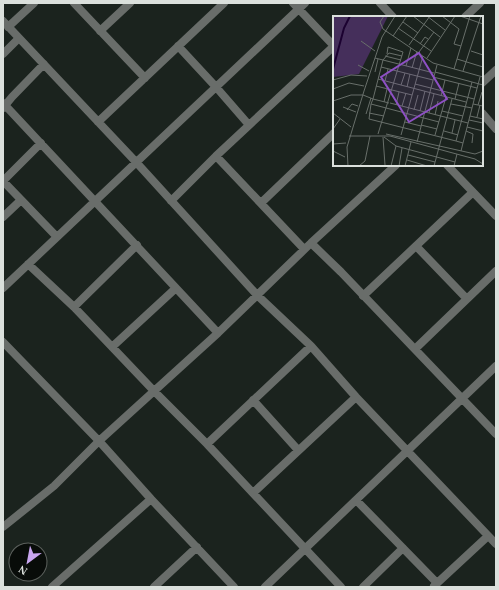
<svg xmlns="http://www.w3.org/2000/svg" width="499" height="590" viewBox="0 0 499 590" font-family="Georgia,serif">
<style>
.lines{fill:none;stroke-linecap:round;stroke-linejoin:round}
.minor{stroke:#696d6a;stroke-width:8}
.inset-river{fill:none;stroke:#1b0130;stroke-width:2}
.inset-road{fill:none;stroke:#686f6a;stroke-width:1}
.view{fill:#8e50c5;fill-opacity:0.15;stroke:#8e50c5;stroke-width:2}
.inset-edge{fill:none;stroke:#dbe0dc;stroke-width:2}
</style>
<rect width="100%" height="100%" fill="#1b231e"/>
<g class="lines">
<path class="minor" d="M74,3l71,75
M293,3l41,43
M380,3l13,14
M465,17l15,-14
M3,21l133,141 121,133 54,51 45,51 140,147
M8,27l26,-24
M100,31l30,-28
M178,46l38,41 33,38
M3,54l16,-16
M482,83l14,-13
M3,103l215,230
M3,108l9,-11 32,-33
M482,113l14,16
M98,122l126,-119
M41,143l-38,38 54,56
M216,156l88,93
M447,165l49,51
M171,201l45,-45 118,-110
M261,203l73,-70
M3,217l18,-17
M311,243l30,29 155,162
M416,246l51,53
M28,264l46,43 80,84 53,53 134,143
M3,288l302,-285
M363,296l110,-104
M74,307l63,-62
M3,342l96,99 52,58 83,88
M112,347l64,-59
M415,349l81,-78
M253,400l45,50
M207,444l104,-98
M253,493l103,-96
M356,500l81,83
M3,527l51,-41 45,-45 119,-108 93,-90 85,-78
M434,586l54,-50
M52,587l99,-88
M154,587l43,-40
M265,587l231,-221
M363,587l40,-39"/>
</g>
<g transform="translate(333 16)">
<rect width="150" height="150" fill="#1b231e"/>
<path d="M0,0h55l-29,58 -26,3z" fill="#452f5b"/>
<path class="inset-river" d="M0,53l11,-41 6,-12"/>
<path class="inset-road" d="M51,0l-4,6 3,7 50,34 50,14M80,0l27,21M94,0l18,14M109,0l17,13 -5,15 7,2M127,0l23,8M70,6l15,11M65,12l33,23M60,20l14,-20M28,25l14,10M87,28l5,-7 3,2M76,29l21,-29M138,35l12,4M86,36l15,-20M52,40l16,4M42,42l8,2 6,-7 13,3M94,42l28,-42M124,43l26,8M25,49l11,6M73,50l5,-18M48,51l52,13M79,52l5,-17M121,53l16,-53M130,55l18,-55M42,56l3,-13M102,56l48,13M100,61l44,11M45,63l88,23M0,64l18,-5 16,1M52,65l3,-12M82,68l59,15M68,69l4,-12M43,70l36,9M74,71l3,-13M0,73l16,-6 15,3M108,80l4,-16M122,83l4,-16M0,85l18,-6h12l10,4 10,-39 51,13M51,86l3,-13M56,87l-16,-4 -2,5 68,18M57,87l78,20M38,88l-2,15 87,22M118,88l21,4 -9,35M140,88l7,-27M63,89l3,-13M145,89l4,-13M69,90l4,-13M10,91l13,5M139,92l1,-4 10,2M14,94l5,-6 6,2M81,94l4,-15M87,95l5,-20M109,95l21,5M0,97l18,14M36,97l15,3M96,97l5,-19M33,98l5,-16M102,99l3,-14M137,100l13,3M144,101l3,-12M136,104l14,3M72,106l16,4M88,109l16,4M134,111l16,4M0,113l7,-10M111,115l14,4M133,115l7,3 -1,9M119,117l3,-13M45,118l25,-82 -15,-5 -1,7M53,118l89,20 8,-3M68,119l22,-79M102,119l11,-38M16,120h41l85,23 8,5M50,121l2,28M51,121l12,9 -5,20M84,126l20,-77M0,128l13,-1M63,130l59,16M0,135l12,6M128,135l2,-8 -7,-2 16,-59M75,139l27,7M74,144l20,6M15,150l-1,-19 17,-56 18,-54 13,-21M26,150l6,-5 5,-25M66,150l3,-18M72,150l6,-24M101,150l18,-67M121,150l3,-12"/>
<path class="view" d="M86,37l28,46 -38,23 -28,-45z"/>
<rect width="150" height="150" class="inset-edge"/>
</g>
<rect width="499" height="590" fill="none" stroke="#dbe0dc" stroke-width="8"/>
<g transform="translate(28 562) rotate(212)"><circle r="19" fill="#080c09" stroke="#5c615d"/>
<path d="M0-3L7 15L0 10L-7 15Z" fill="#c8a6ef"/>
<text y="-6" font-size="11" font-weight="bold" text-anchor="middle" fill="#dbe0dc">N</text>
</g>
</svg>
